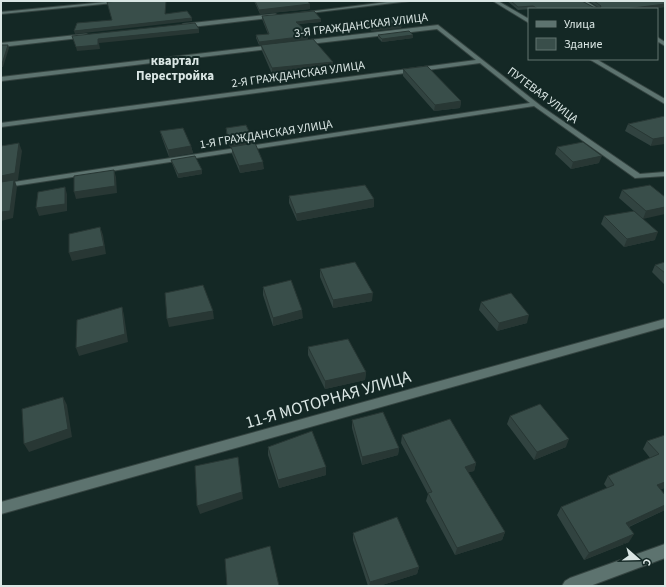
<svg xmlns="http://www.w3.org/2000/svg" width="666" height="587" viewBox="0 0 666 587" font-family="'Source Sans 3',sans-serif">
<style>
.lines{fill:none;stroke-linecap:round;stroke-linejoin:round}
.minor-casing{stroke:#354441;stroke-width:2}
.minor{fill:#5d736f;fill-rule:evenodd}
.wall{fill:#314340}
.shaded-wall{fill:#283734}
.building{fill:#394e4a;stroke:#283734}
.labels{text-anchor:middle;stroke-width:4;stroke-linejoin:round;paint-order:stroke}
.far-street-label{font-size:12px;fill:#dae6e4;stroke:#142825}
.far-neighbourhood-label{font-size:13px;font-weight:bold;fill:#dae6e4;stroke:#142825}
.near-street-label{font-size:17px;fill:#dae6e4;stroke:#142825}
</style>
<rect width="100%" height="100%" fill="#142825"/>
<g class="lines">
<defs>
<path id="minor" d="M116,1h18l-133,13v-2z
M395,1h15l-109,13 -2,-1z
M493,1h5l31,18v4z
M580,1h6l13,8h-6z
M275,14l2,1v2l-94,11 -3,-2 3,-2z
M438,25l103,81 99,68 25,-2v4l-30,2 -101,-72 -533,82v-4l529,-81 -50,-40 -479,64v-4l475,-63 -39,-31 -136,16 -3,-2 3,-2z
M86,34l2,1v2l-87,10v-4z
M657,37l8,5v4l-8,-5z
M274,45l3,2 -1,1 -275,33v-4z
M589,59h7l69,40v5z
M665,319v8l-664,187v-12z
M665,544v14l-75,28h-28l3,-5 5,-3z"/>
</defs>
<use href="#minor" class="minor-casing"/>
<use href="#minor" class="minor"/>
</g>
<path class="wall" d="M254,1h53l3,8 -50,5z
M507,1h75l11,6 6,1 -10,-7h76v6l-18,2h-115l-14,1z
M262,16l59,6 -22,2 8,12 1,3 -49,6 -3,-7v-3l12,-1 -6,-15z
M367,20l35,2 -1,6 -29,3 -5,-5z
M378,35l35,3 -31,4 -4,-4z
M261,45l72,23 -61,6 -10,-23z
M403,69l58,32 -1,7 -26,3 -31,-35z
M665,116l-14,30 -26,-15 3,-7z
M160,131l31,15 2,7 -24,4 -7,-19z
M226,131l27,13 11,25 -24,4 -8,-19v-7h-2z
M557,147l42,16 -28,6 -16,-15z
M171,160l31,14 -24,4 -6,-15z
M622,190l43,7 -22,22 -24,-21z
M289,196l85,11 -77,14 -8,-18z
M604,216l51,24 -31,7 -23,-23z
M665,262v23l-13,-13 3,-7z
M320,269l52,32 -39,7 -13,-31z
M263,287l40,31 -30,8 -10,-31z
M481,302l46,21 -30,8 -18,-21z
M308,347l58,25 -1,8 -40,9 -17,-34z
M510,416l56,31 -32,13 -27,-36z
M352,420l47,28 -1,7 -36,10 -10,-37z
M402,435l74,28 -2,8 -6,1 37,60 -3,8 -47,15 -29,-54 2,-7 -27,-51z
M665,435l-4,55 4,20 -36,17v15l-45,18 -27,-45 4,-8 46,-19 -3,-4 4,-8 42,-18 -7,-9 4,-8z
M268,447l58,20v8l-47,13 -11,-33z
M353,533l66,34 -2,7 -38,12h-11l-15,-46z"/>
<path class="shaded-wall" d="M310,4v5l-50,5 -1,-4z
M665,4v3l-18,2h-22z
M192,18v3l-117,13 -1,-3z
M321,19v3l-25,2v-2z
M402,22l-1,6 -29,3v-5z
M199,29v4l-100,10 1,6 -23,2 -1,-4 22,-8z
M413,35v3l-31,4v-3z
M307,36l1,3 -49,6v-3z
M8,45l1,3 -6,19h-2v-3z
M333,62v6l-61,6v-6z
M461,101l-1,7 -26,3 1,-6z
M665,137v7l-14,2 2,-7z
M253,140v4l-23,3 -1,-3z
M19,143l3,8 -4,29 -3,1 2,6 -4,31 -12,3v-45z
M191,146l2,7 -24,4 -1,-7z
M602,156l-3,7 -28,6 2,-7z
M263,162l1,7 -24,4 -1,-7z
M114,170l2,7 1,16 -41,6 -2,-7z
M202,170v4l-24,4v-4z
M65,187l2,7v17l-28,5 -3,-8z
M374,199v8l-77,14 -1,-7z
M665,207v7l-22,5 3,-8z
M100,227l3,8 3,19 -34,7 -3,-8z
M658,232l-3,8 -31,7 3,-8z
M373,293l-1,8 -39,7v-8z
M122,307l2,8 4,27 -49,14 -3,-8z
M302,310l1,8 -30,8v-8z
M213,311l1,8 -45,8 -2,-8z
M529,315l-2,8 -30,8 2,-8z
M366,372l-1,8 -40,9v-8z
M63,397l4,8 5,32 -43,15 -5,-8z
M569,439l-3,8 -32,13 3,-8z
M399,448l-1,7 -36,10v-8z
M238,457l5,42 -43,15 -3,-8z
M476,463l-2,8 -11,3 2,-7z
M326,467v8l-47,13 -1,-8z
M665,482v6l-13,5 5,-8z
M665,505v5l-44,20 5,-7z
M505,532l-3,8 -47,15 2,-7z
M634,534l-5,8 -45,18 5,-7z
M419,567l-2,7 -38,12h-10l1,-4z"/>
<path class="building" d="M119,1h47l-1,13 22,-3 5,7 -118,13 3,-8 35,-3 -5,-18z
M255,1h52l3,3 -51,6z
M511,1h71l11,6 7,1 1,-2 -7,-5h71v3l-40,5h-87l-5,-3 -15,1z
M314,11l7,8 -25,3 9,8h-3l5,6 -48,6 -3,-7 13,-1 -7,-18z
M395,17l7,5 -30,4 -5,-6z
M195,23l4,6 -101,10v6l-22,2 -4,-11z
M409,31l4,4 -31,4 -4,-4z
M313,39l20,23 -61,6 -11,-23z
M1,45h7l-6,19h-1z
M427,66l34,35 -26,4 -32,-36z
M665,116v21l-12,2 -25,-15z
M246,125l7,15 -24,4 -3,-16z
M183,128l8,18 -23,4 -8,-19z
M583,142l19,14 -29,6 -16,-15z
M19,143l-4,30 -14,3v-30z
M255,143l8,19 -24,4 -8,-19z
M195,156l7,14 -24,4 -7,-14z
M114,170l1,16 -41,6v-16z
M14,180l-4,31 -9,1v-30z
M365,185l9,14 -78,15 -7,-18z
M650,185l15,12v10l-19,4 -24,-21z
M65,187v17l-29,4 2,-16z
M634,211l24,21 -31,7 -23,-23z
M100,227l4,19 -35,7v-19z
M355,262l18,31 -40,7 -13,-31z
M665,262v11l-10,-8z
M291,280l11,30 -29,8 -10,-31z
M203,285l10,26 -46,8 -2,-26z
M511,293l18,22 -30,8 -18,-21z
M122,307l3,27 -49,14 1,-28z
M348,339l18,33 -41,9 -17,-34z
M63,397l5,32 -44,15 -2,-35z
M540,404l29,35 -32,13 -27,-36z
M383,412l16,36 -37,9 -10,-37z
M450,419l26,44 -11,4 40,65 -48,16 -29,-55 4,-1 -30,-57z
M312,431l14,36 -48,13 -10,-33z
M665,435v47l-8,3 8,10v10l-39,18 8,11 -45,19 -28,-46 53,-22 -6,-9 51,-22 -12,-13z
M238,457l4,35 -45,14 -2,-40z
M397,517l22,50 -49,15 -17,-49z
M270,546l9,40h-52l-2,-27z"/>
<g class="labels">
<g class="far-street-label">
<text transform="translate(361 25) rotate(-7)" y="4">3-Я ГРАЖДАНСКАЯ УЛИЦА</text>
<text transform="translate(298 74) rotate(-8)" y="4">2-Я ГРАЖДАНСКАЯ УЛИЦА</text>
<text transform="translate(543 95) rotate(37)" y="4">ПУТЕВАЯ УЛИЦА</text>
<text transform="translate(266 134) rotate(-9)" y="4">1-Я ГРАЖДАНСКАЯ УЛИЦА</text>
</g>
<g class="far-neighbourhood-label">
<text x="175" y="65">квартал<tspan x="175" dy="15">Перестройка</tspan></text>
</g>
<g class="near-street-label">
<text transform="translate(328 399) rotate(-16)" y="6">11-Я МОТОРНАЯ УЛИЦА</text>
</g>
</g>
<rect width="666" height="587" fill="none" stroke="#dae6e4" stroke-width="4"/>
<rect x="528" y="8" width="130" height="52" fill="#142825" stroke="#637471"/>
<rect x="536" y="21" width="20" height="6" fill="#5d736f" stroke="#637471"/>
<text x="564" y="28" font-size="12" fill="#dae6e4">Улица</text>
<rect x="536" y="38" width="20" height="12" fill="#394e4a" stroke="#637471"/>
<text x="564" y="48" font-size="12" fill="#dae6e4">Здание</text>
<g transform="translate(638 559) rotate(110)" stroke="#142825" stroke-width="3" paint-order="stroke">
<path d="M0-3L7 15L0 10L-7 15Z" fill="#dae6e4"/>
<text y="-6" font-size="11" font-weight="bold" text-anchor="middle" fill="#dae6e4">С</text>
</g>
</svg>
